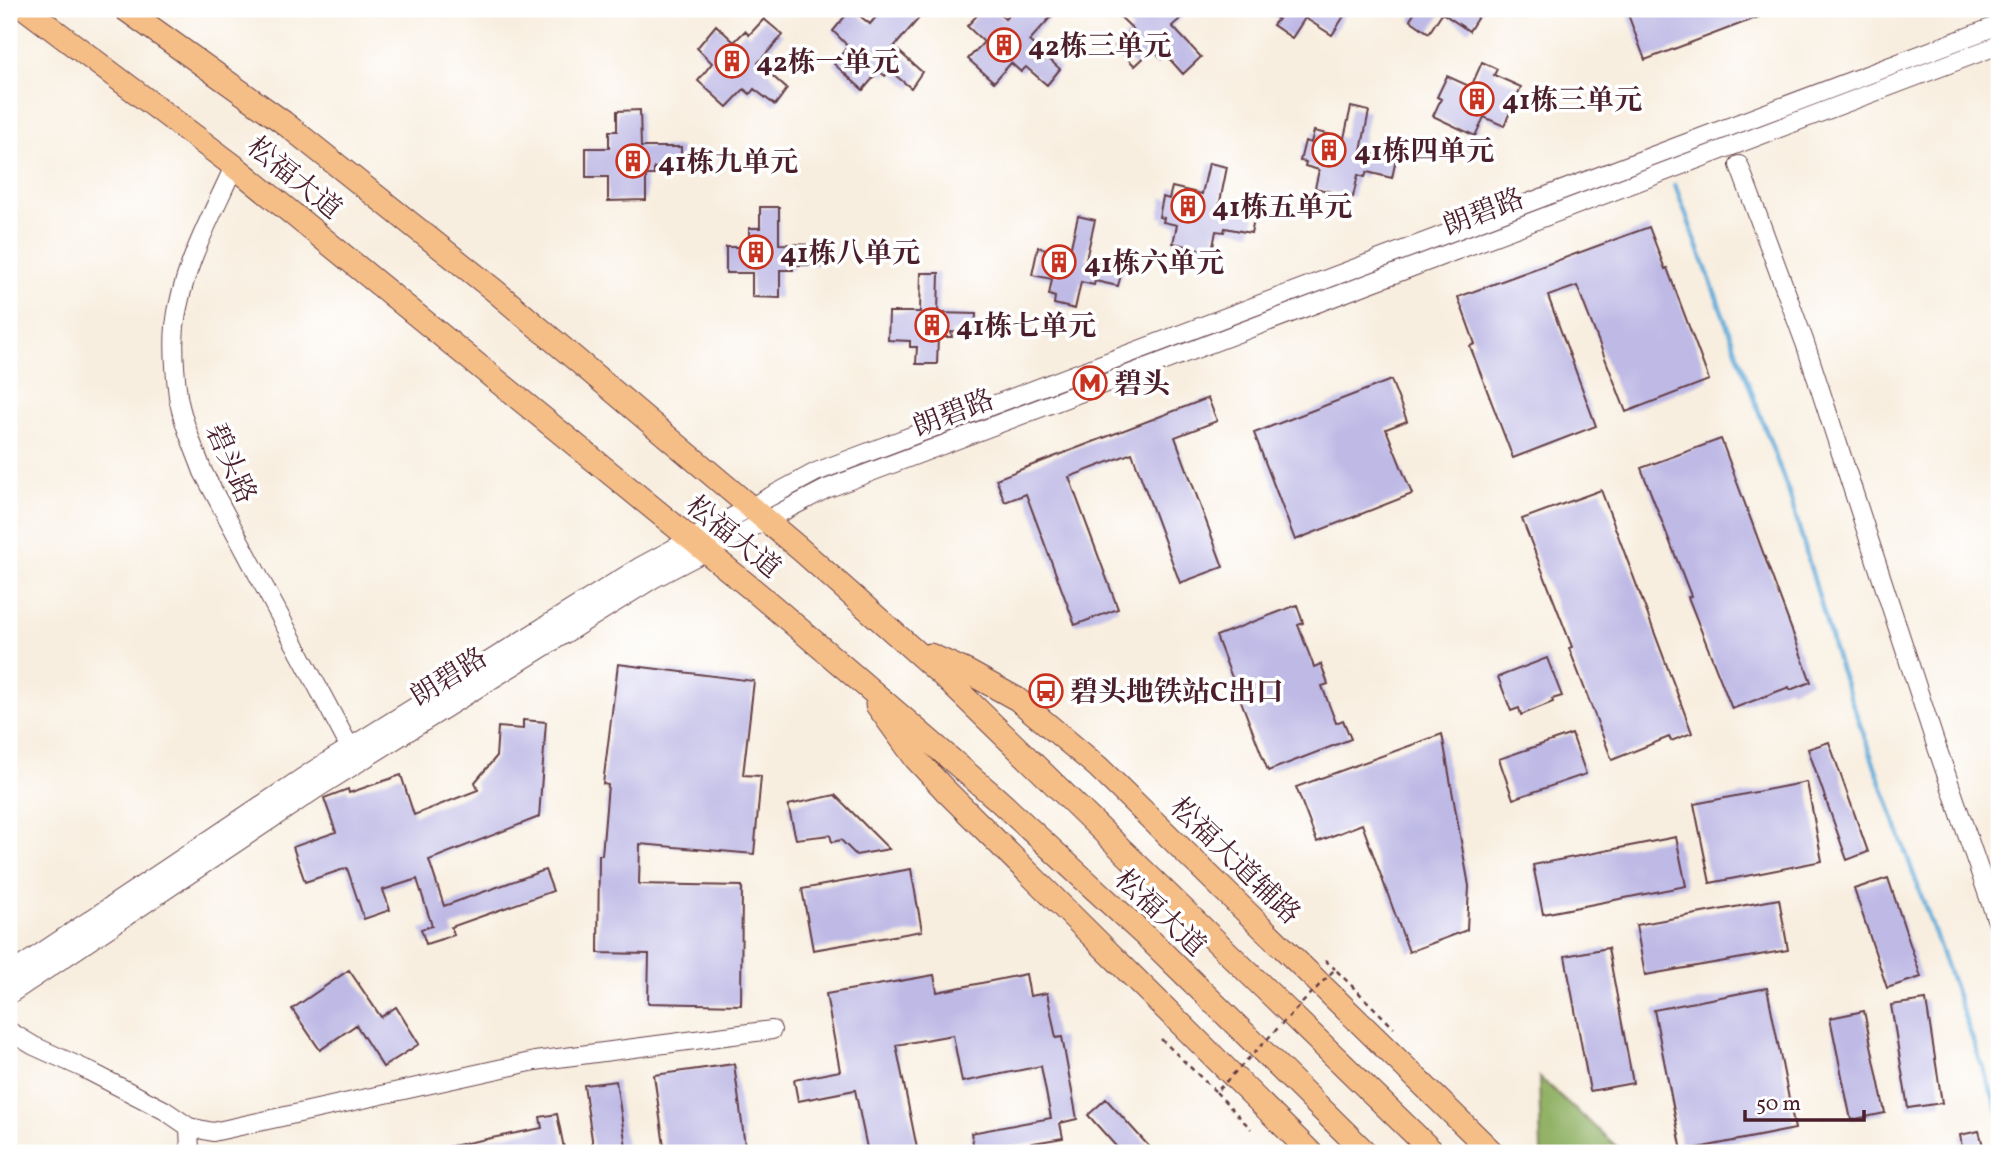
<svg xmlns="http://www.w3.org/2000/svg" width="2008" height="1162" viewBox="0 0 2008 1162" font-family="Vollkorn,'Noto Serif SC',serif">
<style>
.forest{fill:#92b266;stroke:#6e6848;stroke-width:2}
.lines{fill:none;stroke-linecap:round;stroke-linejoin:round}
.stream{stroke:#61aad8;stroke-width:4.5}
.building{fill:#beb9e5}
.minor-casing{stroke:#643e46;stroke-width:20}
.major-casing{stroke:#643e46;stroke-width:25}
.path{stroke:#643e46;stroke-width:2.5;stroke-dasharray:5 5;stroke-linecap:butt}
.minor{stroke:#fff;stroke-width:18}
.major{stroke:#f6be87;stroke-width:23}
.path-bridge{stroke:#643e46;stroke-width:2.5;stroke-dasharray:5 5;stroke-linecap:butt}
.labels{text-anchor:middle;stroke-width:7;stroke-linejoin:round;paint-order:stroke}
.poi-label{font-size:28px;font-weight:bold;fill:#4a1f2b;stroke:#fff;text-anchor:start}
.street-label{font-size:28px;fill:#4a1f2b;stroke:#fff}
</style>
<rect width="100%" height="100%" fill="#fff"/>
<filter id="ink" filterUnits="userSpaceOnUse"><feTurbulence type="fractalNoise" baseFrequency=".0143" numOctaves="2"/><feDisplacementMap in="SourceGraphic" scale="14" xChannelSelector="R" yChannelSelector="G"/><feConvolveMatrix kernelMatrix="1 2 1 2 8 2 1 2 1" color-interpolation-filters="sRGB"/></filter>
<filter id="wash" filterUnits="userSpaceOnUse"><feTurbulence type="fractalNoise" baseFrequency=".00686" numOctaves="4" result="noise"/><feDisplacementMap in="SourceGraphic" scale="28" xChannelSelector="R" yChannelSelector="G"/><feGaussianBlur stdDeviation="1.57" result="paint"/><feColorMatrix in="noise" values="0 0 0 0 0 0 0 0 0 0 0 0 0 0 0 0 0 1.4 0 .05"/><feComposite in="paint" operator="in"/></filter>
<g filter="url(#wash)">
<rect width="100%" height="100%" fill="#f8eedf"/>
<path class="forest" d="M1539,1077l85,76h-83z"/>
<g class="lines">
<path class="stream" d="M1675,185l114,308 49,170 161,450"/>
</g>
<g id="blocks">
<path class="building" d="M851,9l19,15 11,-13 6,5 7,-7h14l11,9 -25,29 28,25 -11,16 -21,-17 -5,5 -6,-5 -16,19 -29,-26 14,-18 -15,-15z
M983,9h11l11,10 10,-10h43l-29,32 31,28 -13,16 -21,-18 -5,5 -10,-9 -17,19 -26,-23 16,-17 -17,-16z
M1112,9h79l-19,17 29,31 -18,17 -17,-19 -4,4 -9,-10 -18,17 -20,-20 18,-17z
M1263,9h70l11,7 -12,19 -27,-17 -13,20 -19,-13 5,-6z
M1417,9h66l-14,22 -27,-18 -13,20 -19,-13z
M1626,9h151v1l-132,50z
M764,19l19,16 -25,28 29,26 -12,16 -21,-16 -4,5 -6,-5 -17,18 -29,-26 14,-18 -15,-15 19,-23 18,17 11,-11 4,4z
M1482,62l15,7 -3,6 27,12 -17,39 -20,-9 -9,19 -42,-20 8,-17 -4,-2 10,-21 24,11z
M1351,107l18,4 -8,40 35,8 -4,19 -25,-6 -2,5 -7,-2 -5,22 -38,-9 4,-18 -14,-4 1,-4 -6,-1 5,-20 6,2 3,-12 30,7z
M640,110l1,37h40v20l-27,1v7h-8v25l-38,1v-24h-22v-29h23v-17h8v-20z
M1209,163l18,4 -8,40 36,8 -4,18 -26,-5 -1,4 -8,-1 -4,21 -39,-9 4,-18 -14,-3 1,-4 -5,-1 4,-20 6,2 3,-12 30,7z
M760,207h19v37l40,1v20h-26v5h-13v28l-28,-1v-24h-26v-26h23v-19h11z
M1078,216l17,4 -9,39 37,8 -5,19 -23,-5 -1,4 -13,-3 -6,27 -21,-5 1,-7 -6,-2 3,-16 -20,-4 6,-28 31,8z
M1649,227l16,42 2,-1 42,112 -83,32 -49,-126 -29,10 48,130 -83,32 -43,-112 5,-2 -17,-47z
M921,273h18l-1,40 38,1 -1,19 -24,-1 1,5h-14l-1,27h-21l1,-17h-7v-6l-22,-1 1,-28h31z
M1391,380l16,41 -21,8 26,65 -117,46 -41,-107z
M1208,398l9,23 -42,16 48,130 -43,16 -48,-130 -63,24 49,132 -43,16 -49,-131 -21,8 -9,-23z
M1721,439l90,243 -21,8 -1,-3 -57,22 -44,-112 3,-1 -50,-128z
M1601,490l91,243 -21,8 -2,-4 -57,23 -43,-112 3,-1 -50,-128z
M1297,605l6,18 -5,2 16,42 7,-3 7,20 -6,2 14,37 7,-3 8,19 -83,32 -52,-135z
M1547,658l15,38 -10,3 1,3 -32,13 -2,-7 -8,3 -13,-34z
M618,664l136,17 -11,94 18,1 -7,78 -114,-10 -1,40 103,2 -1,119 -93,-2 1,-49 -51,-1 1,-98h3l6,-70 -5,-1z
M523,720l23,2 -7,95 -110,43 15,46 101,-36 8,21 -102,36 3,8 -28,9 -5,-15 11,-3 -15,-47 -34,11 7,20 -26,9 -17,-51 -42,14 -12,-35 43,-15 -12,-34 24,-9 1,4 52,-18 13,40 64,-25 -3,-8 21,-25 2,-30 25,2z
M1442,734l27,152 -2,44 -58,22 -47,-128 -45,18 -21,-55z
M1572,734l14,40 -73,25 -14,-40z
M1829,742l39,110 -21,8 -39,-111z
M1807,782l15,79 -112,22 -16,-79z
M835,795l54,54 -33,6 -15,-15 -9,2 -2,-7 -34,4 -8,-34z
M1676,837l10,49 -143,28 -10,-49z
M911,869l11,62 -109,19 -11,-61z
M1888,878l33,99 -34,11 -33,-99z
M1779,899l9,51 -143,25 -9,-50z
M1608,948l25,135 -43,8 -25,-135z
M349,970l32,47 15,-10 23,37 -36,23 -27,-42 -36,25 -28,-41z
M1026,974l4,22 17,-3 9,45 6,-1 15,82 -17,4 3,15 -88,15 -4,-20 80,-15 -10,-52 -79,16 -9,-47 -57,10 22,108h-50l-13,-63 -57,11 -4,-21 46,-9 -14,-77 108,-19 3,17z
M1767,988l28,141 -113,22 -28,-141z
M1926,1000l16,103 -34,5 -17,-103z
M1864,1011l21,102 -34,7 -21,-102z
M734,1064l12,89h-81l-11,-78z
M616,1081l11,72h-33l-10,-68z
M1106,1099l49,54h-33l-34,-38z
M557,1114l8,39h-119v-6l96,-19 -2,-11z
M1979,1131l6,22h-22l-3,-18z"/>
</g>
</g>
<g filter="url(#ink)">
<use href="#blocks" fill-opacity="0" stroke="#643e46" stroke-width="2"/>
<g class="lines">
<defs>
<path id="minor" d="M1739,165l66,178 129,396 65,188
M234,166c-22,50 -53,104 -59,160 -2,23 0,47 3,70 4,26 16,51 25,76l152,285
M9,974l303,-203 329,-205 175,-94 1183,-447
M9,995l312,-209 332,-207 173,-90 1173,-444
M9,1031l25,15 51,23 79,41 25,17 24,5 322,-71 237,-31
M189,1127l1,26"/>
<path id="major" d="M26,9l208,157 523,427 102,87 138,119 155,143 214,211
M125,9l158,113 211,168 307,260 142,126 491,477
M930,655l38,17 49,27 81,68 395,386
M877,705l39,54 29,31 366,363"/>
</defs>
<use href="#minor" class="minor-casing"/>
<use href="#major" class="major-casing"/>
<path class="path" d="M1325,960l10,9
M1216,1092l35,37"/>
<use href="#minor" class="minor"/>
<use href="#major" class="major"/>
<path class="path-bridge" d="M1161,1039l55,53 119,-123 59,59"/>
</g>
</g>
<defs>
<symbol id="building-ring" viewBox="-11 -11 22 22"><circle r="9.5" fill="#fff" stroke="#c8321e" stroke-width="1.5"/><path d="M-4-6H4V6H1V3H-1V6H-4ZM-2.5-4.3h1.7v1.8h-1.7ZM.8-4.3h1.7v1.8H.8ZM-2.5-1h1.7V.8h-1.7ZM.8-1h1.7V.8H.8Z" fill="#c8321e"/></symbol>
<symbol id="metro-ring" viewBox="-11 -11 22 22"><circle r="9.5" fill="#fff" stroke="#c8321e" stroke-width="1.5"/><path d="M-5.5 5V-5H-3L0 0L3-5H5.5V5H3V-.5L0 4L-3-.5V5Z" fill="#c8321e"/></symbol>
<symbol id="bus-ring" viewBox="-11 -11 22 22"><circle r="9.5" fill="#fff" stroke="#c8321e" stroke-width="1.5"/><path d="M-5-6H5V4H4V6H2V4H-2V6H-4V4H-5ZM-3.5-4V0h7V-4ZM-3.5 1.2v1.5H-2V1.2ZM2 1.2v1.5H3.5V1.2Z" fill="#c8321e"/></symbol>
</defs>
<g fill-rule="evenodd">
<use href="#building-ring" x="985" y="26" width="38" height="38"/>
<use href="#building-ring" x="713" y="42" width="38" height="38"/>
<use href="#building-ring" x="1458" y="80" width="38" height="38"/>
<use href="#building-ring" x="1310" y="131" width="38" height="38"/>
<use href="#building-ring" x="614" y="142" width="38" height="38"/>
<use href="#building-ring" x="1169" y="187" width="38" height="38"/>
<use href="#building-ring" x="737" y="233" width="38" height="38"/>
<use href="#building-ring" x="1040" y="243" width="38" height="38"/>
<use href="#building-ring" x="913" y="306" width="38" height="38"/>
<use href="#metro-ring" x="1071" y="364" width="38" height="38"/>
<use href="#bus-ring" x="1027" y="672" width="38" height="38"/>
</g>
<g class="labels">
<g class="poi-label">
<text x="1028" y="55">42栋三单元</text>
<text x="756" y="71">42栋一单元</text>
<text x="1502" y="109">41栋三单元</text>
<text x="1354" y="160">41栋四单元</text>
<text x="658" y="171">41栋九单元</text>
<text x="1212" y="216">41栋五单元</text>
<text x="780" y="262">41栋八单元</text>
<text x="1084" y="272">41栋六单元</text>
<text x="956" y="335">41栋七单元</text>
<text x="1114" y="393">碧头</text>
<text x="1070" y="701">碧头地铁站C出口</text>
</g>
<g class="street-label">
<text transform="translate(295 177) rotate(39)" y="10">松福大道</text>
<text transform="translate(1483 211) rotate(-21)" y="10">朗碧路</text>
<text transform="translate(953 412) rotate(-21)" y="10">朗碧路</text>
<text transform="translate(232 463) rotate(66)" y="10">碧头路</text>
<text transform="translate(734 536) rotate(39)" y="10">松福大道</text>
<text transform="translate(448 676) rotate(-32)" y="10">朗碧路</text>
<text transform="translate(1236 860) rotate(44)" y="10">松福大道辅路</text>
<text transform="translate(1161 912) rotate(43)" y="10">松福大道</text>
</g>
</g>
<rect width="2008" height="1162" fill="none" stroke="#fff" stroke-width="35"/>
<path d="M1745 1110v10h119v-10" fill="none" stroke="#4a1f2b" stroke-width="3.5"/>
<text x="1756" y="1110" font-size="21" fill="#4a1f2b" stroke="#ffffff" stroke-width="5" paint-order="stroke">50 m</text>
</svg>
